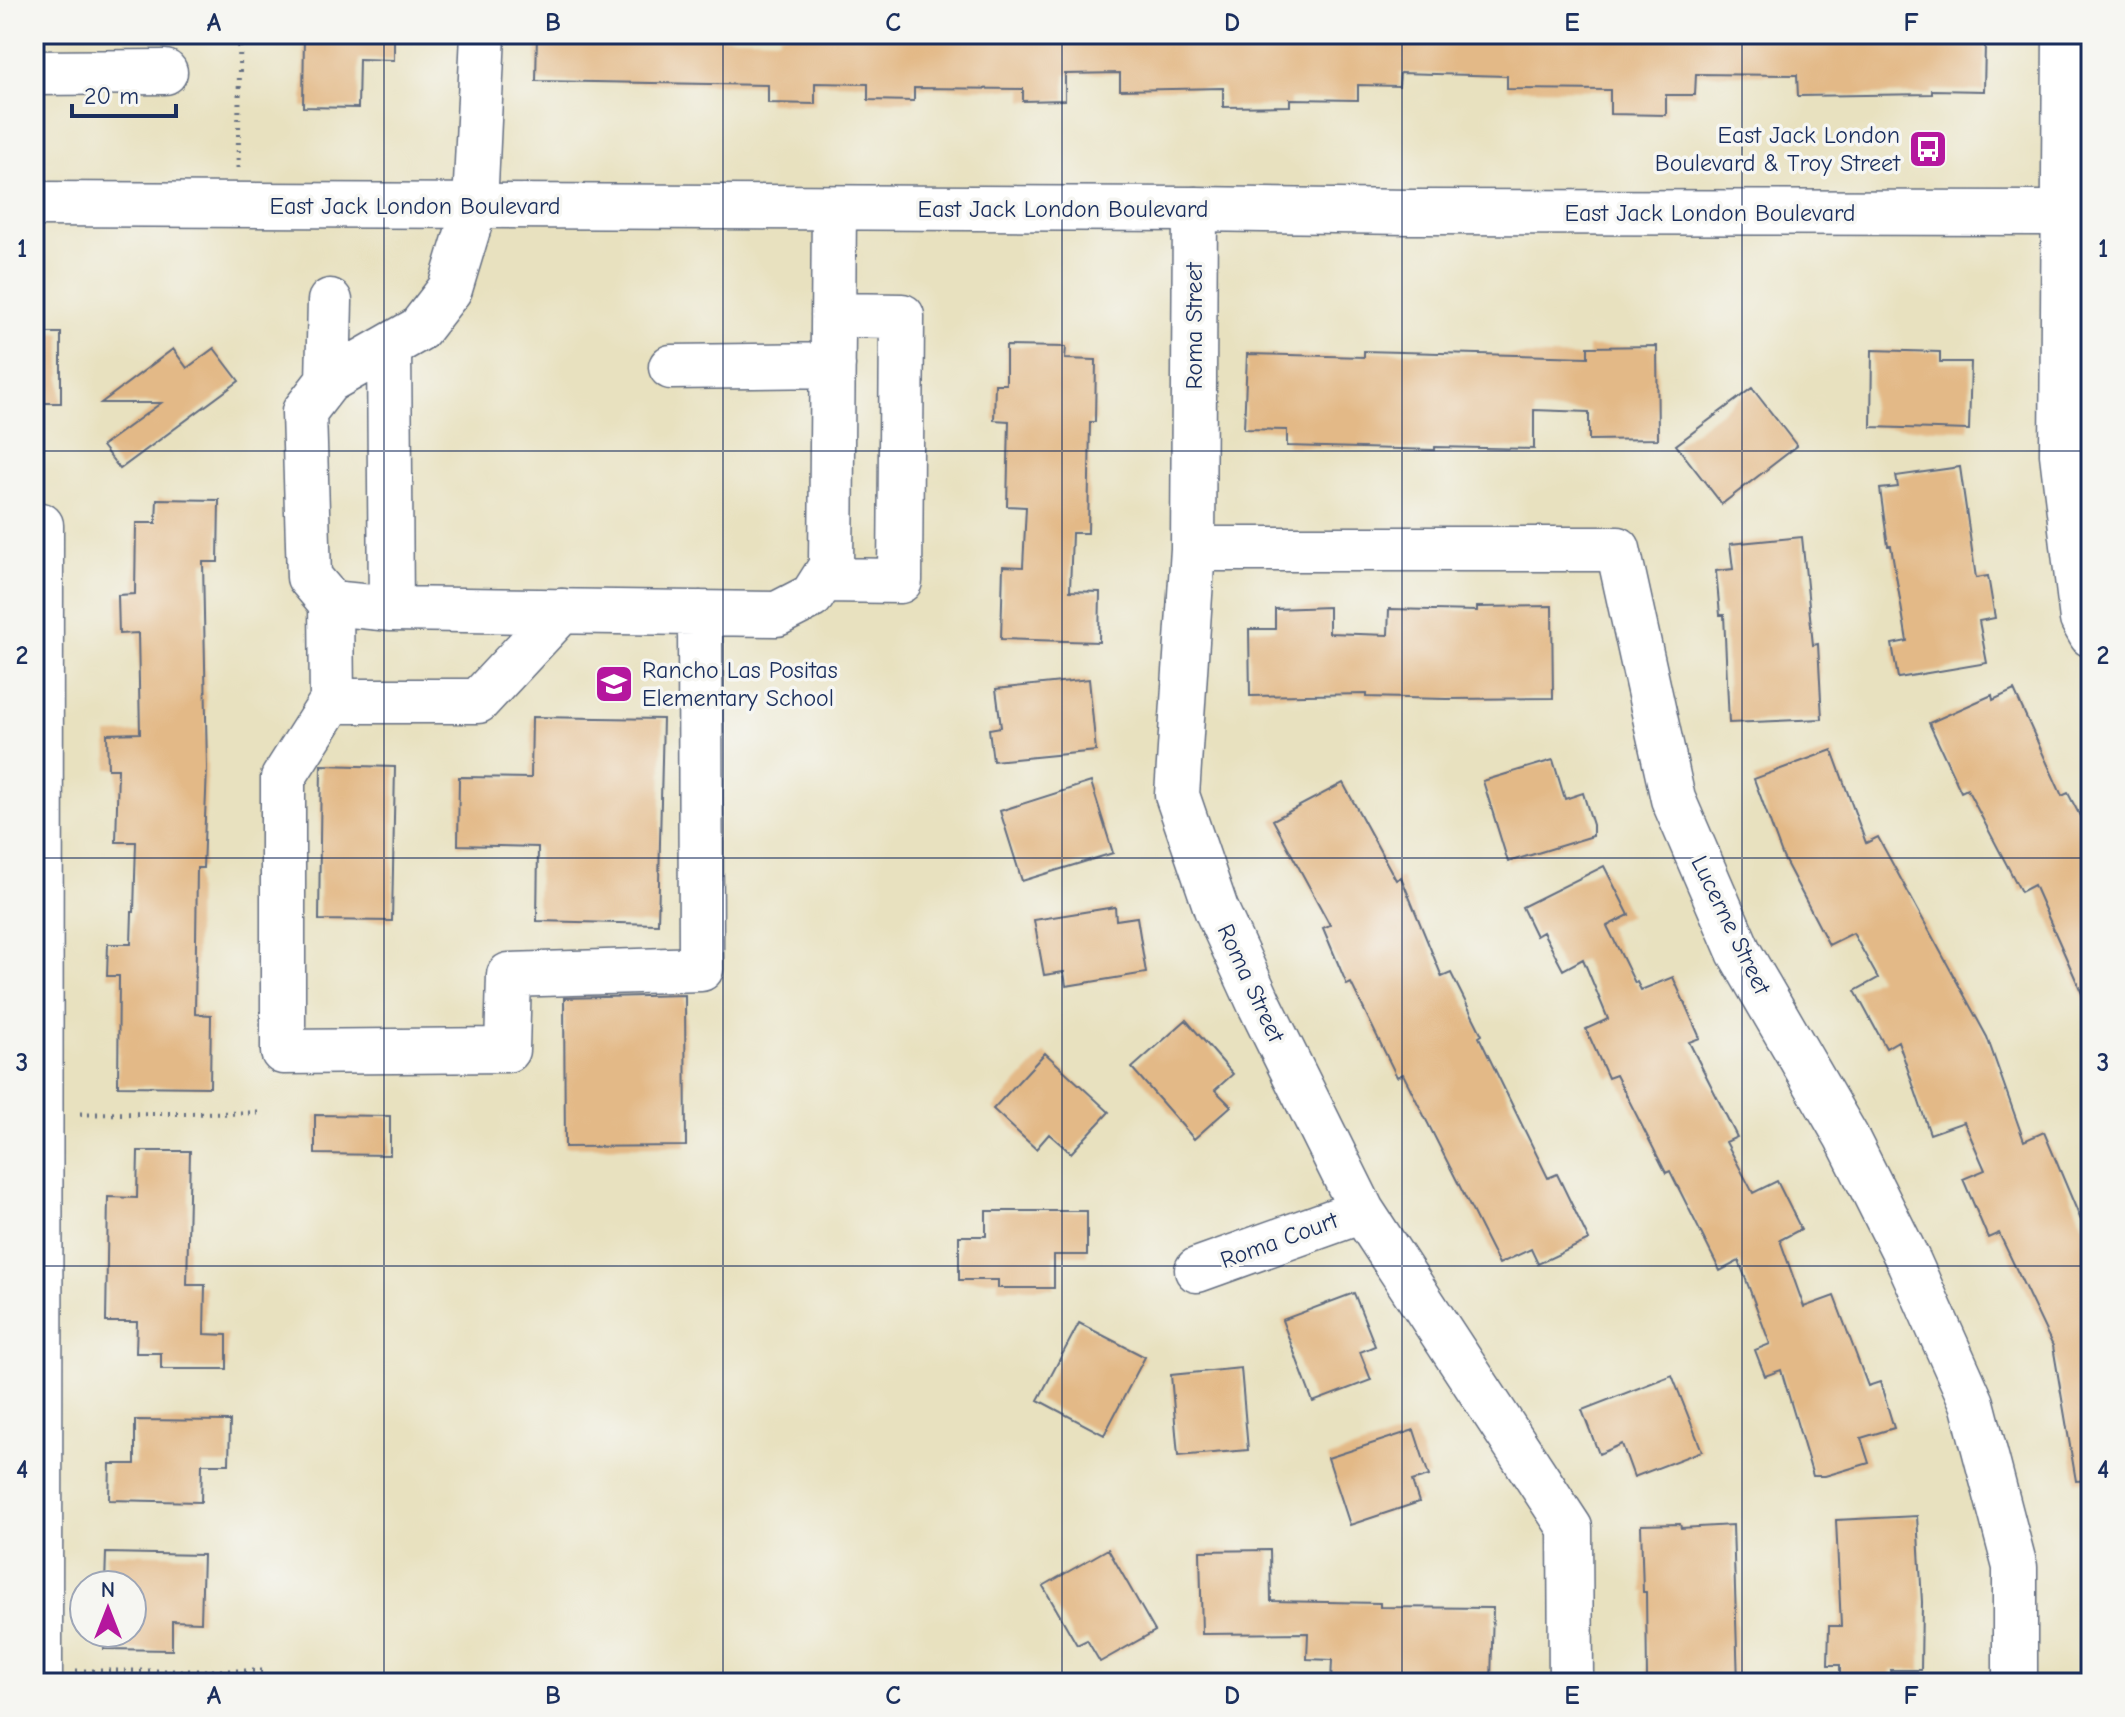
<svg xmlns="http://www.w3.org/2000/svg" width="2125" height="1717" viewBox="0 0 2125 1717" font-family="'Comic Neue',sans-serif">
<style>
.building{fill:#e3b987}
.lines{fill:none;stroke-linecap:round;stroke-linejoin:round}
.minor-casing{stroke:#636d80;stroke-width:47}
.major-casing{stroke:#636d80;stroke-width:47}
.path{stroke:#636d80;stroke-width:5;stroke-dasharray:2 6;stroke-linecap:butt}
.minor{stroke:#fff;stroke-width:44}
.major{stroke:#fff;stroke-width:44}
.grid{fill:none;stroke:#1b2f5e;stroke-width:2;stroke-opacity:0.55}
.labels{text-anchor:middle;stroke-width:7;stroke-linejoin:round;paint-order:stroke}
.poi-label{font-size:24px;fill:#1b2f5e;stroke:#f6f6f2;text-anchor:end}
.street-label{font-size:24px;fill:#1b2f5e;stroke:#f6f6f2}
.neatline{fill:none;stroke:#1b2f5e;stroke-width:3}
.grid-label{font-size:26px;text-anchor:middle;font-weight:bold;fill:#1b2f5e}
</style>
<rect width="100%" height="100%" fill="#f6f6f2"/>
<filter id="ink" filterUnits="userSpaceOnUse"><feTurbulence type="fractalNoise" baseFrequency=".0125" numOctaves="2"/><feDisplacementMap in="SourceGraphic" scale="16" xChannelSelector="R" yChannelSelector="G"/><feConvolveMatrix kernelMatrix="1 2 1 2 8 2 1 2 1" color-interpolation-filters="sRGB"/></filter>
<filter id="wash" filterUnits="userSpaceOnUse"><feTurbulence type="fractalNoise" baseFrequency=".006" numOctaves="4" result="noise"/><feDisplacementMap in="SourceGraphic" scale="32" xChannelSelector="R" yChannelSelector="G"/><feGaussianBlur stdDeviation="1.8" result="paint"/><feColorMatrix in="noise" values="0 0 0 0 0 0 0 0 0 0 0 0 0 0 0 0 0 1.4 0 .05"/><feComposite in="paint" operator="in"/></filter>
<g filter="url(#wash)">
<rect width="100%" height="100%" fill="#e8e1bf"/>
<g id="blocks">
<path class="building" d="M304,34h90v26l-35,-1 -1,49 -55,-1z
M537,34h176l-1,3 67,2 1,-5h481v10l61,-1v-9h171v5l62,1v-6h379v9l51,1 -1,47 -52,-1v4l-134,2 -1,-21 -101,-1 -1,21h-29v20l-56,-1v-24l-103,-1v-13l-107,-3 -1,13 -41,-1v15l-68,-1v7l-67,1v-19l-103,2v-17l-55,1v26l-42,1v-12l-109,-1v13l-46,-1v-16l-53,-1v21l-47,-1v-18l-232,-4z
M34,333h27v70h-27z
M1006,346l60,1 -1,12 31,1 -1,62h-5l-2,111h-16l-2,58 30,1 -1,50 -98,-3 2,-73 20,1 3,-60 -19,-1 2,-85 -15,-1 1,-36h11z
M1657,346l1,93 -69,1v-28l-55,-2v39l-99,-2v3l-148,-4v-16l-43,-1 3,-75 117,3v-6l224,6v-10z
M214,348l25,33 -119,88 -18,-23 59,-43h-60l72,-54 14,19z
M1872,350l68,2v10h31l-2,68 -98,-3z
M1752,388l45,58 -75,58 -46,-59z
M1960,467l16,111 12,-2 7,42 -16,3 8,42 -89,15 -6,-34 15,-3 -16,-95h-3l-8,-57 18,-2 -2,-11z
M157,499l62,1 -1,62h-15l4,206 -4,100h-6l-2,146 16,1 -1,72 -92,-1 1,-110h-12l1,-32h23l1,-32h2l2,-70h-20l2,-73h-10l-1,-35 33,-1 -2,-100 -19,1 -1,-39 17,-1 1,-71h20z
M1802,537l11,108 5,-1 4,75 -93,4 -5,-108h-4l-4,-44 17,-2 -3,-25z
M1552,606l1,92 -107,1 -80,-2v-3l-116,2 -1,-67h26v-20l54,-2v26l59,2 1,-26 88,2v-4z
M1089,679l7,72 -103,10 -4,-32 12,-2 -5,-38z
M2014,690l48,106 6,-3 23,44v177l-57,-129 -13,7 -54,-103 -6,3 -32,-69 63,-28 1,5z
M532,717l131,2 -5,205 -121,-3 1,-74 -80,-2 1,-68 72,1z
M1832,750l34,93 12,-6 109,200 37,104 20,-9 47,112v236l-15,1 -23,-135 -54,-113 -11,5 -25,-59 22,-9 -21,-48 -34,12 -32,-93 -12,7 -31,-57 23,-13 -25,-45 -24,12 -46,-88 -29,-78z
M1553,760l12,39 18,-6 10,32v11l-85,26 -25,-81z
M321,765l74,2 -3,154 -73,-1z
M1091,782l22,71 -91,28 -22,-70z
M1343,783l53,97 5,-3 41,100 9,-4 31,62 -3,2 69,141 9,-4 32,66 -51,24 -7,-15 -32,15 -96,-190 -6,3 -46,-94 -4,2 -24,-57 7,-3 -57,-105z
M1604,866l25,49 -22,11 28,57 2,-1 4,8 32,-13 27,61 -11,4 48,95 -11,5 27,51 24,-12 24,48 -21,11 24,67 30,-11 34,90 12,-4 14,46 -33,10 8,25 -44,13h-12l-32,-106 -16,6 -10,-26 15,-6 -31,-83 -19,10 -50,-100 -4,2 -50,-98 -8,3 -22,-49 22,-10 -25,-60 -20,11 -20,-38 -7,4 -14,-29z
M1115,907l1,13 21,-3 9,56 -80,13 -2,-14 -20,3 -10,-55z
M685,995l1,151 -121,1 -1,-149z
M1186,1020l47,54 -18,16 16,16 -37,33 -62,-71z
M1045,1053l64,59 -38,41 -22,-19 -13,15 -43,-40z
M315,1115l75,1v39l-75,-1z
M138,1151h52l-3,134h18l-1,49 23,1v34h-66v-16h-25l1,-31h-31l2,-125 29,1z
M986,1211h101v44h-33v33h-56v-8h-39v-44h27z
M1354,1293l21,53 -15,6 11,28 -58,22 -31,-82z
M1079,1323l66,34 -41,78 -66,-35z
M1241,1368l7,82 -70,6 -7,-81z
M1672,1375l30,76 -68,26 -12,-33 -23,10 -17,-44z
M135,1420l95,1 -1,43h-27l-1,38 -92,-2 1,-36h25z
M1414,1430l15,46 -17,5 7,21 -69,23 -22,-67z
M1917,1516l5,86 -1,68h-30v13h-51v-18h-12l1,-39h12l-5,-106z
M1680,1524l1,4 52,-3 5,158h-71v-6l-20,1 -1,-86h-3l-2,-67z
M1108,1549l47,82 -55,31 -13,-22 -10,5 -34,-59z
M1270,1550l1,51 109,2v4l113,1 -2,74 -160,1 1,-23 -25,-1 1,-26 -106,1 -2,-83z
M106,1553l97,2 -2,67 -29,-1v29l-68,-1v-16h28v-48h-27z"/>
</g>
</g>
<g filter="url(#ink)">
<use href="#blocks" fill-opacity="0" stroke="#636d80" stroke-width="2"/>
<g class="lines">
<defs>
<path id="minor" d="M483,34l-8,172 -25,83 -31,40 -91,52 -24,31 5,165 22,26 60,6 386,5 35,-18 19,-30 3,-358
M2065,34l-3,420 20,165 9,16
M34,73l131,-1
M1195,209l-2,340 -16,246 39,114 43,94 103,208 208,317 1,155
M389,347l2,262
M671,367l162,-2
M328,381l2,-80
M34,525h7l-1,1158
M1193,549h425l55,250 66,153 107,184 63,126 63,141 43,164v116
M823,580l77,1 2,-265 -69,-1
M331,603l1,98h146l84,-90
M332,701l-49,77v274l224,-2 2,-75 192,-6 -1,-356
M1197,1270l165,-59"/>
<path id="major" d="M34,204l1161,5 215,3 681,1"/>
</defs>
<use href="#minor" class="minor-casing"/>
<use href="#major" class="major-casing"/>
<path class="path" d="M238,168l2,-134
M80,1114l181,-1
M76,1671h187"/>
<use href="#minor" class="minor"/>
<use href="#major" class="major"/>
</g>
</g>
<path class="grid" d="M384,34v1649M723,34v1649M1062,34v1649M1402,34v1649M1742,34v1649M34,451h2057M34,858h2057M34,1266h2057"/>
<defs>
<symbol id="bus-square" viewBox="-11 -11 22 22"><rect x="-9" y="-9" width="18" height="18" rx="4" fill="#b5179e" stroke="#f6f6f2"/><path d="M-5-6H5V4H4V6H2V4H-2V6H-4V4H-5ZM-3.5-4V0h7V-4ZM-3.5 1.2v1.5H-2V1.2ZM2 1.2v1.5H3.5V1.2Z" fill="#fff"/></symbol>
<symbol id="school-square" viewBox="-11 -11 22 22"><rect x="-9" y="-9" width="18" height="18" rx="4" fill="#b5179e" stroke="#f6f6f2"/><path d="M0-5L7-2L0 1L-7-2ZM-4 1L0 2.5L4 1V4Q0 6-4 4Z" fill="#fff"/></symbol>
</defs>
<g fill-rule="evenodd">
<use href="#bus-square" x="1906" y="127" width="44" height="44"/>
<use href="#school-square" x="592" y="662" width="44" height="44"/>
</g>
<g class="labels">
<g class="poi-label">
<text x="1900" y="143">East Jack London<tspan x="1900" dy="28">Boulevard &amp; Troy Street</tspan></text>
<text x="642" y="678" text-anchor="start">Rancho Las Positas<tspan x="642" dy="28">Elementary School</tspan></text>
</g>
<g class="street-label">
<text x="415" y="214">East Jack London Boulevard</text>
<text x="1063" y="217">East Jack London Boulevard</text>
<text x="1710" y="221">East Jack London Boulevard</text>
<text transform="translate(1194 326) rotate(-90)" y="8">Roma Street</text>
<text transform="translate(1731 925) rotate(64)" y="8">Lucerne Street</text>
<text transform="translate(1251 983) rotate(65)" y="8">Roma Street</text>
<text transform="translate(1279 1240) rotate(-20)" y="8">Roma Court</text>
</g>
</g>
<rect width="2125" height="1717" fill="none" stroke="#f6f6f2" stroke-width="88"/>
<g transform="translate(108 1609)"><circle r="38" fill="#f6f6f2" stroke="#9ea6b7" stroke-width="2"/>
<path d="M0-6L14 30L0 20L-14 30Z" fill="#b5179e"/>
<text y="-12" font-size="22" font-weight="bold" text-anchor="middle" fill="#1b2f5e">N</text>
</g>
<path d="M72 104v12h104v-12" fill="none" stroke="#1b2f5e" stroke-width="4"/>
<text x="84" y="104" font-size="24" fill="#1b2f5e" stroke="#f6f6f2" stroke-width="6" paint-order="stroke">20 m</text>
<rect x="44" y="44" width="2037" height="1629" class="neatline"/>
<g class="grid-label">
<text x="214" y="31">A</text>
<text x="553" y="31">B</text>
<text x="893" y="31">C</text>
<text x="1232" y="31">D</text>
<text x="1572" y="31">E</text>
<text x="1911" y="31">F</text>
<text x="22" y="257">1</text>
<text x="2103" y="257">1</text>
<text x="22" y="664">2</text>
<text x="2103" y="664">2</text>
<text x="22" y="1071">3</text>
<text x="2103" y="1071">3</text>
<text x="22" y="1478">4</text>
<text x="2103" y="1478">4</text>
<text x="214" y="1704">A</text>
<text x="553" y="1704">B</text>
<text x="893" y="1704">C</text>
<text x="1232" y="1704">D</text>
<text x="1572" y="1704">E</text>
<text x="1911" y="1704">F</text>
</g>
</svg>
